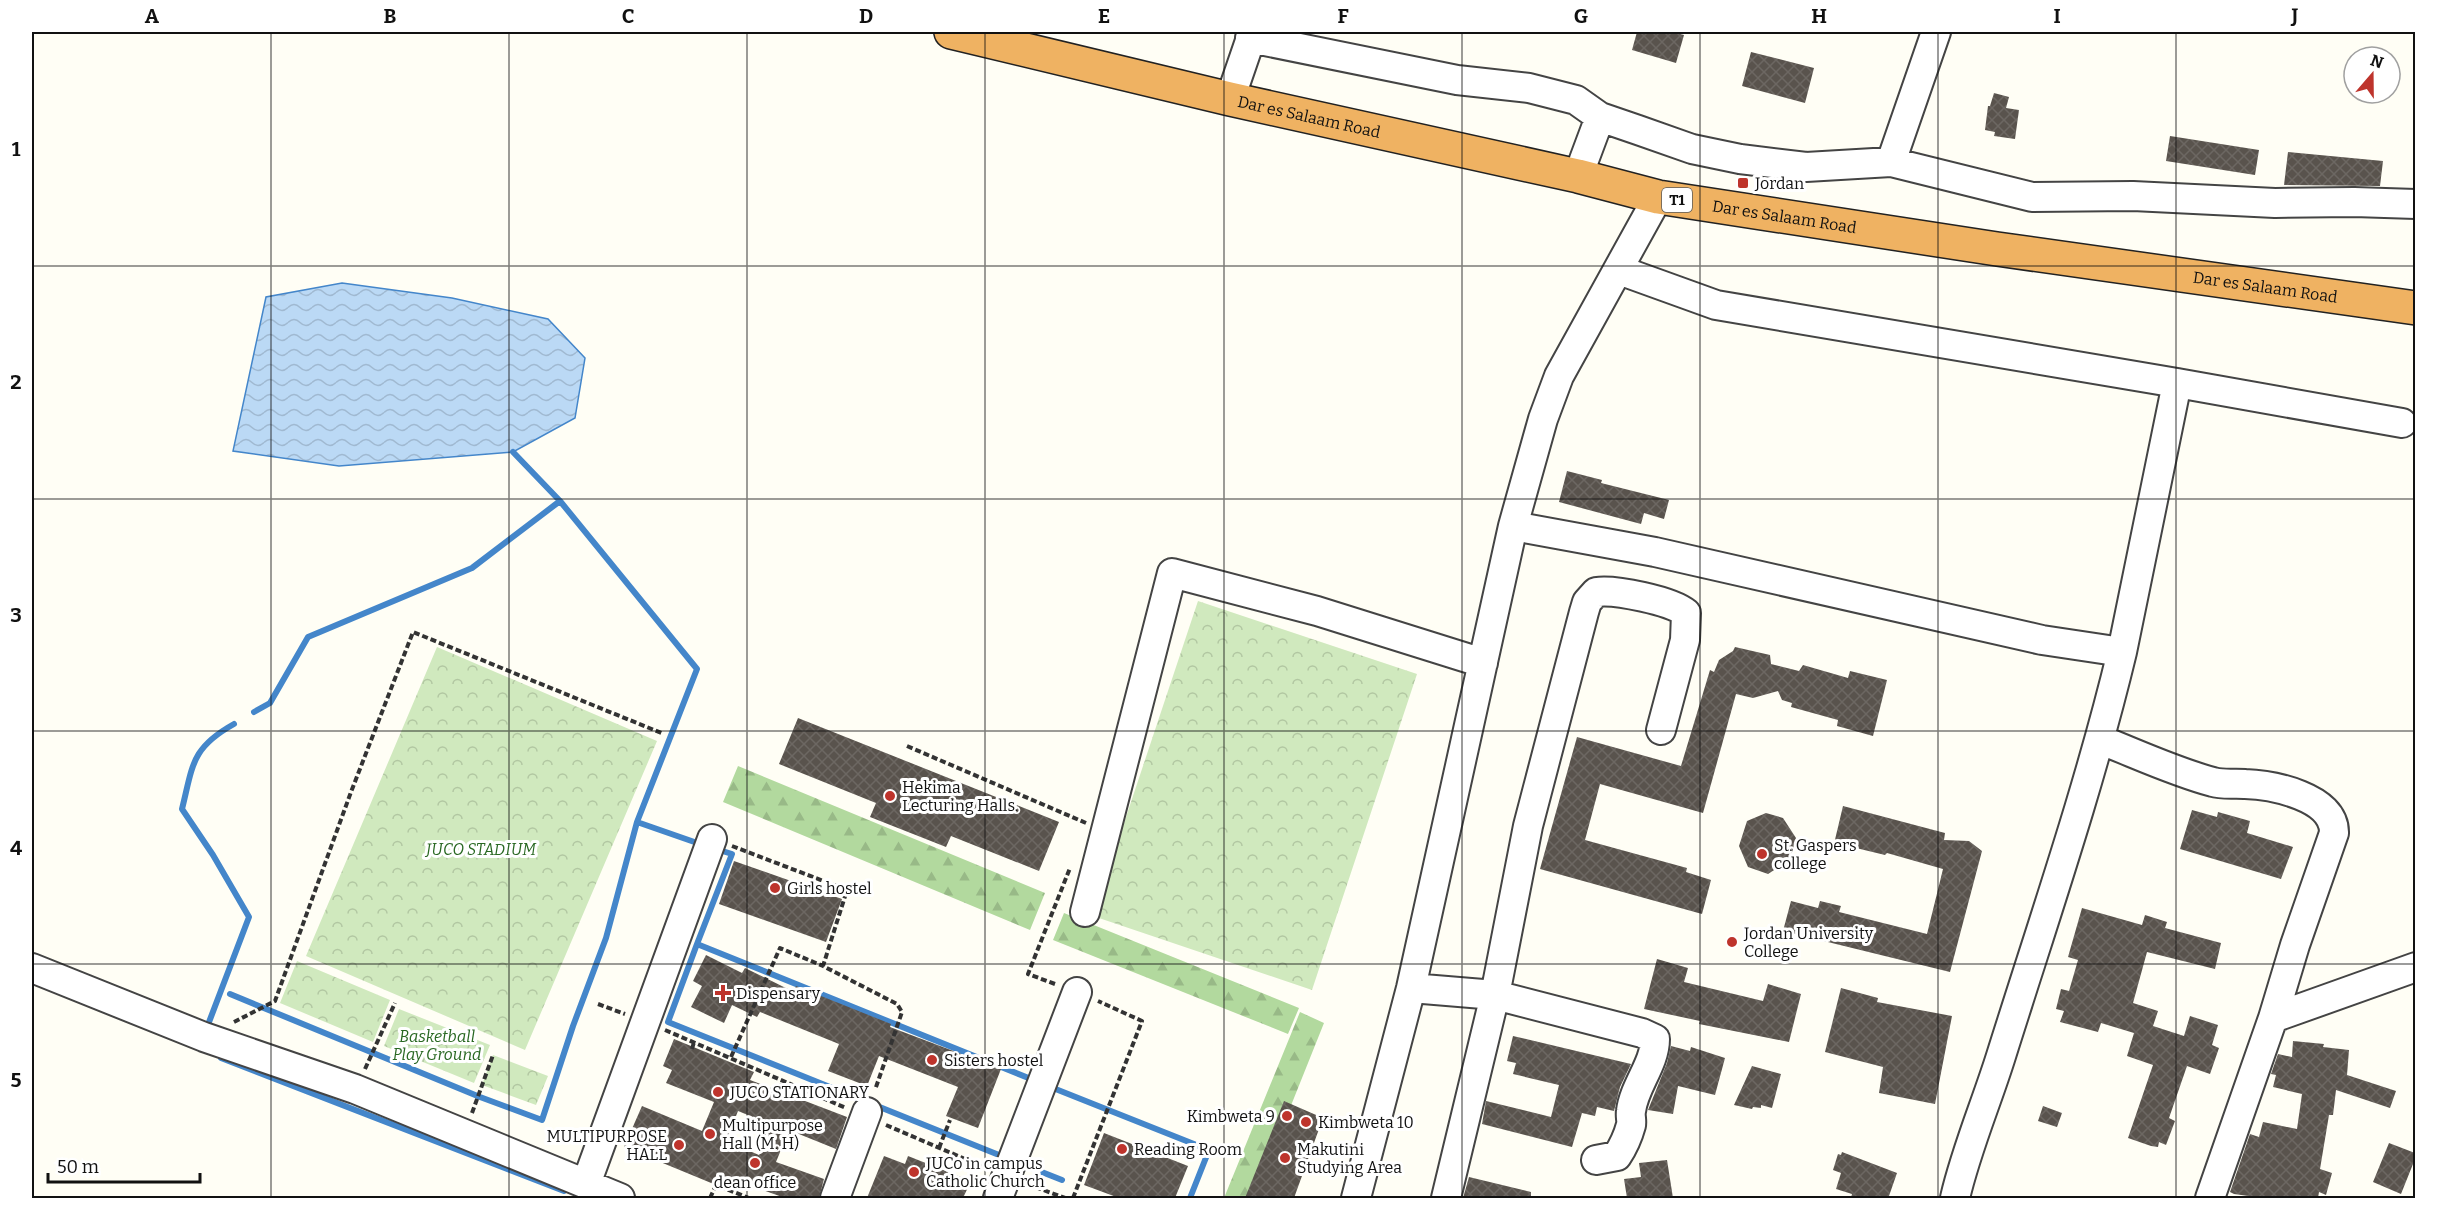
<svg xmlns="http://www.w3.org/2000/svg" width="2447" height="1230" viewBox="0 0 2447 1230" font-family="Bitter,serif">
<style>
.forest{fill:url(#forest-firs)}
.park{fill:url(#park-crowns)}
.water{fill:url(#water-waves);stroke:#4486ca;stroke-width:1.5}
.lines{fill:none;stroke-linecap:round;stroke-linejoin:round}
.stream{stroke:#4486ca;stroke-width:6}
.building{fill:url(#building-cross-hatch);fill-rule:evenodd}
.minor-casing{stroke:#444;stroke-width:32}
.highway-casing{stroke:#222;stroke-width:36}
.path{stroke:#333;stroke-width:4;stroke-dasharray:6 3;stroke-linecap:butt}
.minor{stroke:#fff;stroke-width:28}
.highway{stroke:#efb262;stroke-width:33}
.grid{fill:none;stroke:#111;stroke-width:1.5;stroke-opacity:0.55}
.poi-dot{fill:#be342c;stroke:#fff;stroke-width:2}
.labels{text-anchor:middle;stroke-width:6;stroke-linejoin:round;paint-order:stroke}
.shield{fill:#fff;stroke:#585858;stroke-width:1.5}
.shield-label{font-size:15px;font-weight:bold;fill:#111}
.street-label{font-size:16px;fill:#111;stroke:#fff}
.poi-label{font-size:16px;fill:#111;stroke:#fff;text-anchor:start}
.park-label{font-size:16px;font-style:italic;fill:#296822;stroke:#fff}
.neatline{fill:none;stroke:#111;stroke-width:2}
.grid-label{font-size:20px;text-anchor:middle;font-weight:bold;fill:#111}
</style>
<defs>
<pattern id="forest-firs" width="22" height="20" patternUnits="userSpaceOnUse" patternTransform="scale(1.5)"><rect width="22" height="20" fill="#b2d99e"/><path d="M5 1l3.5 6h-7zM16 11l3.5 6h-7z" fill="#98b987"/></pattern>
<pattern id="park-crowns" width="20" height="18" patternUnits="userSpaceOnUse" patternTransform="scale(1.5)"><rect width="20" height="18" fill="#d0e9be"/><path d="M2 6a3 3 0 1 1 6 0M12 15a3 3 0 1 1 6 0" fill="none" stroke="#b2c7a2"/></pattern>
<pattern id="water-waves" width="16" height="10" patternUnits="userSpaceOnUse" patternTransform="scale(1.5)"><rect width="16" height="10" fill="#bbd9f5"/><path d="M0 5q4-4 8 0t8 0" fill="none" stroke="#a0b9d1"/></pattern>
<pattern id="building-cross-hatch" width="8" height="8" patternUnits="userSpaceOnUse" patternTransform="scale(1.5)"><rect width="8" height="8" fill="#59534d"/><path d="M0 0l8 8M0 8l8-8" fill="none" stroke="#6c6762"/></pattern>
</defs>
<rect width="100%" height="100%" fill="#fffef5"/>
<path class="forest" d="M738,766l307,127 -15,37 -307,-128z
M1064,913l235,95 -11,26 -235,-94z
M1300,1012l24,11 -70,175h-30z"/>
<path class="park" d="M1198,601l219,73 -105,316 -219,-74z
M437,647l220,94 -132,309 -219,-94z
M297,961l93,39 -17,42 -93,-39z
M399,1009l91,36 -16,38 -90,-37z
M493,1055l55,21 -12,29 -54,-20z"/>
<path class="water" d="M342,283l110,15 96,21 37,39 -10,60 -62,34 -174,14 -106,-15 33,-154z"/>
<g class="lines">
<path class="stream" d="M254,712l16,-9 38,-66 164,-69 88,-67 -47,-49
M637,822l66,23
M716,849l16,5 -35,90 339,137
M697,944l-29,78 336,135
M230,994l250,103 62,23 31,-94 33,-88 31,-116 60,-153 -137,-168
M206,1030l43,-113 -36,-62 -31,-46c11,-44 9,-61 52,-85
M221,1058l343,133
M1048,1086l161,64 -19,48
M1019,1163l43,17"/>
</g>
<path class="building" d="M1637,32h36l11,3 -8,28 -44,-13z
M1751,52l63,16 -9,35 -63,-17z
M1994,93l15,4 -3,11 13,2 -4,29 -21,-3 1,-4 -10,-2 3,-24h2z
M2170,136l89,14 -4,25 -89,-14z
M2288,152l95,9 -3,25 -96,-1z
M1567,471l35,9 -1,3 68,17 -5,19 -20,-6 -3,11 -82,-22z
M1735,647l35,8 1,9 28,7 4,-6 45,13 2,-7 37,9 -14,56 -36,-10 1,-6 -47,-13 1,-4 -10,-3 -4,-9 -25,7 -17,-4 -33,119 -103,-29 -15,56 102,28 -1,4 25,8 -9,34 -162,-45 37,-132 104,29 29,-96 4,2 5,-12 14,-9z
M798,718l261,104 -20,49 -88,-35 -5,11 -76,-30 6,-14 -97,-39z
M1843,806l102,27 -1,7 25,1 13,10 -32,121 -167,-41 8,-30 27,7 2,-7 21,5 -2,6 88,22 16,-65 -56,-16 -2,2 -29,-7 -2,6 -21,-6z
M2192,810l25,7 1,-5 32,9 -3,12 46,14 -12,32 -101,-30z
M1766,813l17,5 13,20 -6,22 -22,14 -20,-7 -9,-21 8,-25z
M734,861l108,38 -16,43 -107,-38z
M2082,908l60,17 3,-10 22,7 -2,6 56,15 -6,26 -68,-17 -14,51 25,8 -5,15 31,10 6,-20 28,9 -6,20 7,3 -9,26 -23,-8 -18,52 6,3 -9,24 -7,-3 -1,5 -7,-1 -23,-8 25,-73 -26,-9 7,-23 -33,-10 -3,9 -38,-10 4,-11 -8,-2 5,-20 8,2 9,-31 -10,-3z
M706,955l36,18 3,-5 49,24 2,-6 95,38 -1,3 111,42 -23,59 -32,-12 12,-29 -79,-31 -12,30 -39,-15 11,-27 -79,-32 -3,5 -25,-12 -8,18 -33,-16 11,-21 -9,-5z
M1657,959l31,9 -4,14 79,19 5,-17 33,10 -12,48 -90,-18 1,-3 -56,-12z
M1841,988l37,10 -1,4 75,14 -17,88 -56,-11 4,-26 -58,-15z
M1513,1036l118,28 -11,23 -6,24 -17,-4 -2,9 -13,-3 -10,34 -90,-23 4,-23 65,16 8,-32 -46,-11 3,-11 -9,-2z
M674,1039l80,33 -4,8 97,37 -11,32 -47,-19 -13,32 48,17 -5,19h-34l-65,-23 -4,10 -92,-38 18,-41 60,25 12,-29 -48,-19 6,-13 -9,-4zM738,1111l32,13 -11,31 -33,-14z
M2293,1041l31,3 -1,3 26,3 -2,25 49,16 -6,17 -54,-18 -3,25h-4l-9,54 12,4 -6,22 -7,-3 -1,6h-55l-29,-4 -4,-2 20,-58 9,3 4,-15 34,7 5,-35 -29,-7 3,-12 -5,-1 7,-20 14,3z
M1671,1046l19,5 1,-4 34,11 -10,37 -37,-9 -5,28 -25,-4 19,-47z
M1752,1066l29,8 -9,34 -11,-3v3l-8,-1 -1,2 -18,-4z
M1284,1101l39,17 -29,80h-49z
M2043,1106l19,7 -5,14 -19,-6z
M1104,1133l84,33 -13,32h-56l-35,-13z
M2389,1143l26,10v6l-14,35 -28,-12z
M1842,1152l55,21 -8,23 -3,2h-35l1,-4 -16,-5 5,-16 -8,-3 5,-16 3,1z
M884,1156l21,8 3,-8 63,25 -8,17h-96z
M1667,1160l6,38h-46l-3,-19 17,-2 -2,-14z
M1469,1177l62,15v6h-68z"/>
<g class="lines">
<defs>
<path id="minor" d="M1250,38l207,42 72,8 47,12 24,17 38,13 54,19 48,10 66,8 85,-5 141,35 101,-1 142,7 79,-1 62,2
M1230,99l23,-67
M1891,162l45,-130
M1578,176l22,-59
M1619,270l97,35 461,78 225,40
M1513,526l142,26 387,88 80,12c-33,137 -79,270 -121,404 -15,48 -35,94 -46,142
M2122,652l55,-269
M2101,740c36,14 74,32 112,42 10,3 22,1 32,2 28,1 90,13 89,49l-39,112 -22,73
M1085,912l87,-339 145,38 166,52
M32,968l172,69 151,52 265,109
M1411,988l84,7 147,38 13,6c0,25 -21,47 -24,72 -1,5 1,10 0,14 -3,11 -8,22 -14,31l-21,4
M586,1184l126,-345
M835,1198l32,-86
M998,1198l79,-206
M1356,1198l55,-210 102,-462 30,-107 16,-43 99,-179
M1446,1198l49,-203 33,-169 56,-214 3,-10 9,-10c19,-3 76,9 90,21l-1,27 -24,90
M2210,1198l63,-180 143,-51"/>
<g id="highway">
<path id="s1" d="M951,32l279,67 348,77 80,21 339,52 419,59"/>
</g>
</defs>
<use href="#minor" class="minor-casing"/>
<use href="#highway" class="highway-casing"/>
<path class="path" d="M907,746l179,77
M732,846l115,44 -24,76 74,38 5,8 -27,78
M1055,984l-27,-10 42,-106
M598,1004l27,10
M234,1022l41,-21 76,-209 62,-160 251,102
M665,1030l181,78
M692,1049l2,-7
M731,1057l49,-109 43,18
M365,1069l30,-66
M780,1089l3,-9
M472,1113l21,-58
M886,1125l100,43
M939,1148l11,-28
M1027,1184l38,14
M710,1198l6,-13 33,13
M1073,1198l69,-177 -44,-20"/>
<use href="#minor" class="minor"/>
<use href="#highway" class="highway"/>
</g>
<path class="grid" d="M271,32v1166M509,32v1166M747,32v1166M985,32v1166M1224,32v1166M1462,32v1166M1700,32v1166M1938,32v1166M2176,32v1166M32,266h2384M32,499h2384M32,731h2384M32,964h2384"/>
<g class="poi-dot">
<rect x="1737" y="177" width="12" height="12" rx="3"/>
<circle cx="890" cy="796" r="6"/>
<circle cx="1762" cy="854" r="6"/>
<circle cx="775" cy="888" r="6"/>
<circle cx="1732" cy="942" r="6"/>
<path d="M720 984h6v6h6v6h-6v6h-6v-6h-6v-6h6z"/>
<circle cx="932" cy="1060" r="6"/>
<circle cx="718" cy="1092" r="6"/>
<circle cx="1287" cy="1116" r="6"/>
<circle cx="1306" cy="1122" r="6"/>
<circle cx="710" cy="1134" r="6"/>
<circle cx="679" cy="1145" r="6"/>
<circle cx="1122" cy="1149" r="6"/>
<circle cx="1285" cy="1158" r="6"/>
<circle cx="755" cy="1163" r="6"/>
<circle cx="914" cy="1172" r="6"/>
</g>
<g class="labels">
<rect class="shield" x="1662" y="188" width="30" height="24" rx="4.5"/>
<g class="shield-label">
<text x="1677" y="205">T1</text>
</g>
<g class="street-label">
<text dy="6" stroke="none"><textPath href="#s1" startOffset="368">Dar es Salaam Road</textPath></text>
<text dy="6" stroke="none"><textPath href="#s1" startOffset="854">Dar es Salaam Road</textPath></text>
<text dy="6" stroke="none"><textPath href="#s1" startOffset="1340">Dar es Salaam Road</textPath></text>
</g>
<g class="poi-label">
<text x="1755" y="189">Jordan</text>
<text x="902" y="793">Hekima<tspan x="902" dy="18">Lecturing Halls.</tspan></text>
<text x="1774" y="851">St. Gaspers<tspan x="1774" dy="18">college</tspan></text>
<text x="787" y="894">Girls hostel</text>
<text x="1744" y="939">Jordan University<tspan x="1744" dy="18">College</tspan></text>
<text x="736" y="999">Dispensary</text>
<text x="944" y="1066">Sisters hostel</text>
<text x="730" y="1098">JUCO STATIONARY</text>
<text x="1275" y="1122" text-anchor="end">Kimbweta 9</text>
<text x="1318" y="1128">Kimbweta 10</text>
<text x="722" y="1131">Multipurpose<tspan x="722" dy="18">Hall (M. H)</tspan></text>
<text x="667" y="1142" text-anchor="end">MULTIPURPOSE<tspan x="667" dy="18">HALL</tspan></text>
<text x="1134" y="1155">Reading Room</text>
<text x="1297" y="1155">Makutini<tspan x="1297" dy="18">Studying Area</tspan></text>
<text x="926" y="1169">JUCo in campus<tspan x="926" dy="18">Catholic Church</tspan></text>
<text x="755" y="1188" text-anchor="middle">dean office</text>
</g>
<g class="park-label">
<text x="481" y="855">JUCO STADIUM</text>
<text x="437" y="1042">Basketball<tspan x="437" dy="18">Play Ground</tspan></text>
</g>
</g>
<rect width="2447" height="1230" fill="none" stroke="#ffffff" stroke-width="66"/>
<g transform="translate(2372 75) rotate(20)"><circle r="28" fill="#ffffff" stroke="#a0a0a0" stroke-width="1.5"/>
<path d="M0-4.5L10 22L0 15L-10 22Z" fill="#be342c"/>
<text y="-9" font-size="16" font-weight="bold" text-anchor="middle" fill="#111111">N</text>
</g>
<path d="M48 1173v9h152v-9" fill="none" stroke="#111111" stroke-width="3"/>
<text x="57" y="1173" font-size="18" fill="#111111" stroke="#ffffff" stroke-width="4.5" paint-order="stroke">50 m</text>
<rect x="33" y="33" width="2381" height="1164" class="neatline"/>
<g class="grid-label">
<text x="152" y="23">A</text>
<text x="390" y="23">B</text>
<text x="628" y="23">C</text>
<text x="866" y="23">D</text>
<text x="1104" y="23">E</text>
<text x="1343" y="23">F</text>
<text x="1581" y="23">G</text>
<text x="1819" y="23">H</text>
<text x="2057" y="23">I</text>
<text x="2295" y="23">J</text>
<text x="16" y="156">1</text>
<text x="16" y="389">2</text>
<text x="16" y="622">3</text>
<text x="16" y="855">4</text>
<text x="16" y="1087">5</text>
</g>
</svg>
